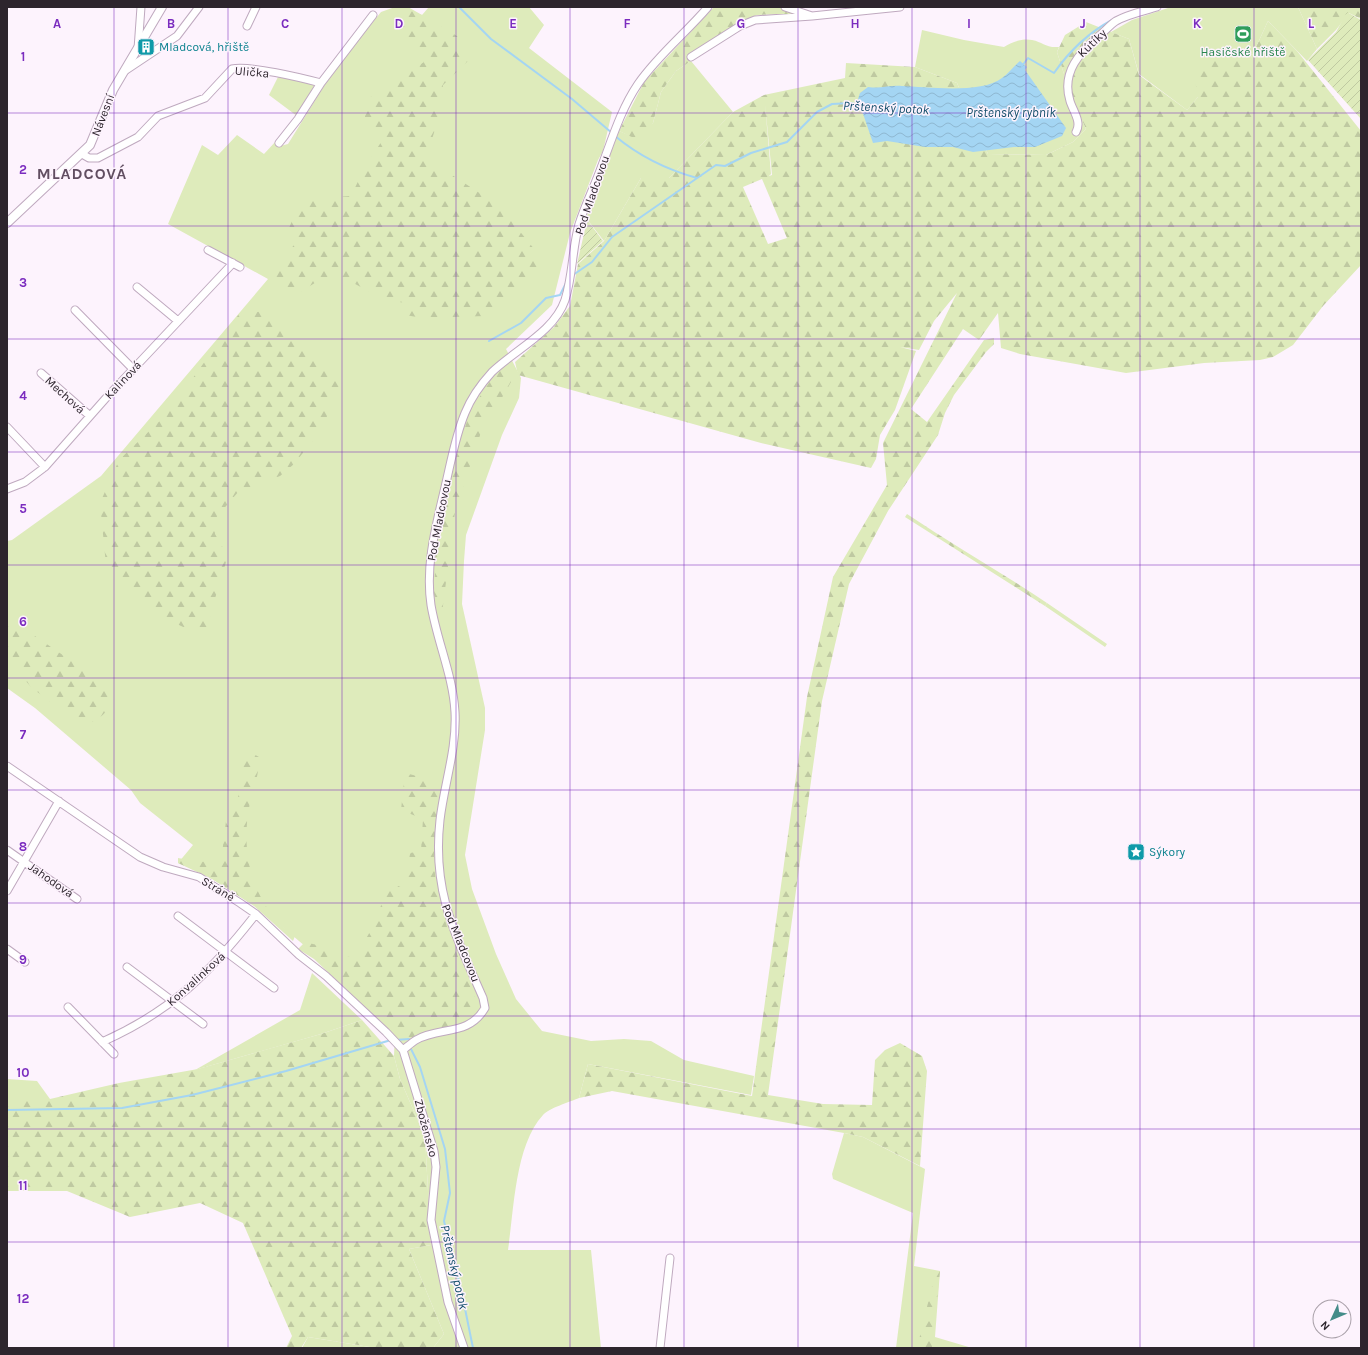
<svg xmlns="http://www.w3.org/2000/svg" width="1368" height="1355" viewBox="0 0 1368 1355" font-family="Karla,sans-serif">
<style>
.green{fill:#deebbb}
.forest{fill:url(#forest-firs);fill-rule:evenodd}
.garden{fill:url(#garden-furrows)}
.water{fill:url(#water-waves)}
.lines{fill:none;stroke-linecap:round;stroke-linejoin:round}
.stream{stroke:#a4d5f3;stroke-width:2}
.minor-casing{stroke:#bfa9bf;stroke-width:9}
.tertiary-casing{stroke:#bfa9bf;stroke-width:10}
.minor{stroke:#fff;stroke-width:7}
.tertiary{stroke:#fff;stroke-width:8}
.grid{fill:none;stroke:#7b2cbf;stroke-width:1;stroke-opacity:0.55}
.labels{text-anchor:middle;stroke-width:3;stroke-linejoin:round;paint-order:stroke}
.street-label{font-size:12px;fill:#2d252d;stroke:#fdf3fd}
.culture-label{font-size:12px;fill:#0d838f;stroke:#fdf3fd;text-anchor:start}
.leisure-label{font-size:12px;fill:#27864d;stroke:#fdf3fd}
.water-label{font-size:13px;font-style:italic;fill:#134e6b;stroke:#fdf3fd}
.district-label{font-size:16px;font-weight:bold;letter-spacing:1px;fill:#614e61;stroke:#fdf3fd}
.grid-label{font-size:13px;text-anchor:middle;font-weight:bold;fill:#7b2cbf;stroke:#fdf3fd;stroke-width:3;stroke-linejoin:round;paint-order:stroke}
</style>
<defs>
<pattern id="forest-firs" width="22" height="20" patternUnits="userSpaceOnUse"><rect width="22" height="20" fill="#deebbb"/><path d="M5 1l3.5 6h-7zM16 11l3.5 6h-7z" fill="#bfc9a1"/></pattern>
<pattern id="garden-furrows" width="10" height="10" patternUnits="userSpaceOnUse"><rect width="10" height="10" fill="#deebbb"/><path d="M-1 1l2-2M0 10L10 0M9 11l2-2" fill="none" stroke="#bfc9a1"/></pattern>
<pattern id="water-waves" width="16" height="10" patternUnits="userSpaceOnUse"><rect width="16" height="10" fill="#a4d5f3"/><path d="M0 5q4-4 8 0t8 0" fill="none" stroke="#8eb7d1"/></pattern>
</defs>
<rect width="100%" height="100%" fill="#fdf3fd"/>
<path class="green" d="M395,7h13l14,8 7,-8h100l15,18 -15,23 83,64 -9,39 -5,9 -28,73 -18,72 -46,44 15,29 -2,20 -17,37 -36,100 -2,26 -2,43 23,104v22l-20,125 7,34 24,65 20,45 26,32 49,10 33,-2 27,2 33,19 70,16 -3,19 -163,-31 -9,34c-9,4 -30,10 -36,17 -28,30 -29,95 -35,135h83l10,98h-168l11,-14 -35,-85 22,-4 -6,-108 -25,-58 -6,-23 1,-24c-65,-62 -131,-135 -217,-169l15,-18 -53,-42 -9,-13 -96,-82 -28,-20v-147l5,-1 89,-64 167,-197 -100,-55 34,-79 16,10 19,-20 27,19 12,-13 4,5 8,-2 44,-71 13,-17 36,-44z
M1171,7h127l19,42 -10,12 -39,-40 -17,37 -28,-4 -25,43 -11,13 -48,-36 -10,-35 -18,-7 21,-12z
M922,30l42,10 40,7c7,-5 19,-9 28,-7 11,2 13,8 27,7l-2,5 13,41 16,36 -13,13 -27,13 -58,-1 -31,-71 -42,-16z
M691,61l42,51 -64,66h-28l-37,63 -18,-23 33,-87 17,7 17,-15 8,-31 15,-21z
M278,77l37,7 -18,32 -28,-21z
M1047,603l60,41 -2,3 -60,-41z
M312,973l50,47 -41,14 -126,36 105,-60z
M7,1079l30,2 13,18h-43z
M844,1133l19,4 62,32 -11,97 26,5 -5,66 37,11h-76l17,-135 -80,-34 -1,-5z
M308,1337l68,11h-74z"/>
<path class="forest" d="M714,7h66l16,7 -39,1 -32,16 -35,24 1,6 -15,10 -15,21 -8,31 -10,15 -7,1 -17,-8 25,-49z
M1298,7h63v12l-12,-6 -13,17 -19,19z
M412,11l10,4 35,21 11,25 -25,24 -4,32 -13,41 52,34 27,21 34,42 1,11 -28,34 -27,16 -62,2 -18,-3 1,-12 -21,-3 -41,-22h-21l-23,14 -10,-1 -9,-5 -6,-11 3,-11 16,-19 -5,-17 9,-21 22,-9 31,-2 14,-29 22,-34 -15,-4 -7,-12 -2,-15 61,-40 -26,-39 2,-10z
M1268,21l29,30 64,80v134l-38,41 -30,39 -20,12 -13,3 -56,3 -78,10 -106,-19 -19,-6 -3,-35 -19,27 -16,-11 -52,80 16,13 57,-82 10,-2v6l-8,8 -32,43 -9,18 -7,22 -50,76 -39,73 -27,117 -54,394 55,9 49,1 3,-45 10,-10 15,-7 22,13 5,15 -7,95 -57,-29 -19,-4 -232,-42 -33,7 9,-34 164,32 55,-399 26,-120 54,-92 -4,-42 74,-150 -23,28 -15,29 -19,-3 16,4 -21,59 -15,25 -4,24 -5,9 -110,-25 -243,-68 -3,-13 39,-35 16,-21 8,-42 26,-23 37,-63h28l64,-66 31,-17 81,-17 1,-15 69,4 42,16 31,71 58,1 27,-13 13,-13 -16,-36 -13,-41 8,-17 21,-13 43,17 10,36 48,35 11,-13 -5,-28 30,-15 28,4zM765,104l7,71 -3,1 2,-2zM762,179l25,59 -19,6 -25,-57z
M266,311l18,13 58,64 -12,19 -7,21 -29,36 -14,12 -41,15 -25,29 1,14 12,21 -1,7 -16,53 1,16c-7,0 -16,1 -22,-2 -33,-11 -59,-40 -83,-64l-6,-62 19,-43 48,-46 72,-100z
M504,366l4,5 3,11 -8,14 -19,27 -29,89 -13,101 -8,-18 2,-49 14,-75 21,-61 22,-33z
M907,514c46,31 94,58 140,89l-2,3 -140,-89z
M7,617l66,45 37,29c0,20 -5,25 -22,33l-32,-18 -24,-18 -25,-28z
M248,751l11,6c1,17 -7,34 -10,51 -7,39 0,78 25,110 5,7 14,12 21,18l-2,5 -39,-35 -42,-27 -34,-16v-5c18,3 29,8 44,-4l4,-33 11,-20 5,-19 -4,-14 4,-15z
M405,773l40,10c-3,19 -8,38 -10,57 -7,56 24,118 45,169l-9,11 -55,15 -12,9 -90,-85 -16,-10 7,-7 12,3 21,13 18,-2 19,-33 14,-41 16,7 5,-36 11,-2 2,-32 -22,-9z
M362,1020l32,36 6,23 25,58 6,108 -22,4 35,85 -11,14h-57l-68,-11 -7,11h-15l6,-12 -49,-113 -43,-20 -70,14 -63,-26h-60v-92h43l69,-16 79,-14 123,-35z
M940,1271l-8,77h-15l18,-74z"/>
<path class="garden" d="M1347,12l14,8v99l-53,-59 28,-28z
M588,221l15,20 -26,23 9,-39z"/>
<path class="water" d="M1020,61l7,6 -2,3 41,58 -4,8 -27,11h-21l-41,5 -20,-5h-28l-38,-6 -14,2 -15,-44 2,-6 8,-6c14,2 21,-2 34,-1 25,1 80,8 100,-8 7,-5 12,-12 18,-17z"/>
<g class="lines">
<path class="stream" d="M459,7l32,32 81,60 40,34
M1022,66l6,-8 26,15c16,-23 34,-40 58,-53
M615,136c24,20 53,34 82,42
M573,275l19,-13 20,-25 104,-72 9,1 26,-13 36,-11 30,-30 15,-8 18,-1 15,3
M489,341l32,-18 25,-25 14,-3 8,-16
M395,1040l14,-1
M411,1049l9,18 25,82 5,44 -6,28 17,68 12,59
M7,1110l115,-2 70,-13 94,-24 105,-31"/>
<defs>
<path id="minor" d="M785,7l27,9 88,-9
M247,26l9,-19
M138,49l3,-42
M691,57l49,-31 15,-6 57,-4
M126,70l51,-34 22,-29
M1076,132c6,-10 -3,-21 -6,-31 -9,-29 10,-49 30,-66 5,-4 10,-10 16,-14 12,-7 28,-10 41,-14
M279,143l19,-24 23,-36
M82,154l7,4h9l40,-21 20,-21 47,-18 27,-29c17,-4 70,9 89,14l52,-68
M208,250l32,17
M137,287l41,34
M75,310l58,59
M41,373l49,43
M7,427l38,40
M7,489l18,-7 20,-15 61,-69 127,-135
M7,766l133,91 23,10 36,10 41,26 16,11 43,41 27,21 60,56 17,18 31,101 2,16 -5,53 17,82 16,46
M7,850l70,49
M7,891l52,-90
M178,916l96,72
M7,949l18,13
M127,967l76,57
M68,1007l46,47
M102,1042c70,-31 108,-69 154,-128
M403,1050c4,-3 8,-7 13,-10 24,-14 52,-3 69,-32l-2,-10c-28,-64 -51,-106 -43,-178 4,-35 17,-72 15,-108 -2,-36 -18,-71 -24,-107 -6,-40 5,-79 14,-118 6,-25 10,-50 20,-74 6,-15 16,-29 27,-41 24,-23 62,-40 73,-72 8,-25 7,-51 14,-76 6,-19 15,-37 22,-56 11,-29 20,-59 37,-84 20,-29 48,-51 70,-77
M660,1348l10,-90"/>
<path id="tertiary" d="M7,223l83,-78 23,-55 49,-83"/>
</defs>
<use href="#minor" class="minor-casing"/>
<use href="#tertiary" class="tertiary-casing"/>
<use href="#minor" class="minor"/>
<use href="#tertiary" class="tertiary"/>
</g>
<path class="grid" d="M114,7v1341M228,7v1341M342,7v1341M456,7v1341M570,7v1341M684,7v1341M798,7v1341M912,7v1341M1026,7v1341M1140,7v1341M1254,7v1341M7,113h1354M7,226h1354M7,339h1354M7,452h1354M7,565h1354M7,678h1354M7,790h1354M7,903h1354M7,1016h1354M7,1129h1354M7,1242h1354"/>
<defs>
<symbol id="stadium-square" viewBox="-11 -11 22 22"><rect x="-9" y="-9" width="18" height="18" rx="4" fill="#2e9e5b" stroke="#fdf3fd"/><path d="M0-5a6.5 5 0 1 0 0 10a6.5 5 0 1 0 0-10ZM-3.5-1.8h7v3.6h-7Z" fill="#fff"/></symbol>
<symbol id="building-square" viewBox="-11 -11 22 22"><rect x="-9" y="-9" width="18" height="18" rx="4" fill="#0f9aa8" stroke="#fdf3fd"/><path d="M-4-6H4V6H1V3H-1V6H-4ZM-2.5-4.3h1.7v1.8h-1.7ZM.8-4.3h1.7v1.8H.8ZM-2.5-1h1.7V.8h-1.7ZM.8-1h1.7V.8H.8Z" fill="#fff"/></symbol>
<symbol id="sight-square" viewBox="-11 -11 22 22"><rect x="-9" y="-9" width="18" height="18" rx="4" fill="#0f9aa8" stroke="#fdf3fd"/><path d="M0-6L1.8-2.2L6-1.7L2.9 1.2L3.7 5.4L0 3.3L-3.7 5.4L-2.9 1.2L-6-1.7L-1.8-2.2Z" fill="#fff"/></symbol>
</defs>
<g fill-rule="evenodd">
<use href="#stadium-square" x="1233" y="24" width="20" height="20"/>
<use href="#building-square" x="136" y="37" width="20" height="20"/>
<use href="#sight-square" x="1126" y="842" width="20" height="20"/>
</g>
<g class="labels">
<g class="street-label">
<text transform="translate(1092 43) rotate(-44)" y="4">Kútíky</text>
<text transform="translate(252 72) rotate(5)" y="4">Ulička</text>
<text transform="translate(103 115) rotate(-69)" y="4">Návesní</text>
<text transform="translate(592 195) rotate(-71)" y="4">Pod Mladcovou</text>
<text transform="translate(123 380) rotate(-47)" y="4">Kalinová</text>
<text transform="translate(65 395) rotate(42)" y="4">Mechová</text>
<text transform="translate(439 520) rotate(-79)" y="4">Pod Mladcovou</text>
<text transform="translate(51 880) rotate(35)" y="4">Jahodová</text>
<text transform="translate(218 889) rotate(31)" y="4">Stráně</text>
<text transform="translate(461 943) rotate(68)" y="4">Pod Mladcovou</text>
<text transform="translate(196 979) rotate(-42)" y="4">Konvalinková</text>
<text transform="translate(426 1128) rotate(75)" y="4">Zbožensko</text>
</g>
<g class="culture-label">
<text x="159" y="51">Mladcová, hřiště</text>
<text x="1149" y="856">Sýkory</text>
</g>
<g class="leisure-label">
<text x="1243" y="56">Hasičské hřiště</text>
</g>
<g class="water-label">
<text transform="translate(886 107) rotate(3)" y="5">Prštenský potok</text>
<text x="1011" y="117">Prštenský rybník</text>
<text transform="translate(455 1267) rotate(77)" y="5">Prštenský potok</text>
</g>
<g class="district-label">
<text x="82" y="179">MLADCOVÁ</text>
</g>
</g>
<g class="grid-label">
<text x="57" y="28">A</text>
<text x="171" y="28">B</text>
<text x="285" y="28">C</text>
<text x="399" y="28">D</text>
<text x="513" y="28">E</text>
<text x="627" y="28">F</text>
<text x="741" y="28">G</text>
<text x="855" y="28">H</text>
<text x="969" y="28">I</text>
<text x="1083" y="28">J</text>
<text x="1197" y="28">K</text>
<text x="1311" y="28">L</text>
<text x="23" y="61">1</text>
<text x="23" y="174">2</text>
<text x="23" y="287">3</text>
<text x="23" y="400">4</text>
<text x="23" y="513">5</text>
<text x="23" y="626">6</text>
<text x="23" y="739">7</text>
<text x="23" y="851">8</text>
<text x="23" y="964">9</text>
<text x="23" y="1077">10</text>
<text x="23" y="1190">11</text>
<text x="23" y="1303">12</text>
</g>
<rect width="1368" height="1355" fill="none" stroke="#2d252d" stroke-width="16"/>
<g transform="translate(1332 1319) rotate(226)"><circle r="19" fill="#fdf3fd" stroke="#aaa1aa"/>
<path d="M0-3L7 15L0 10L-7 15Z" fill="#448c89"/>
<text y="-6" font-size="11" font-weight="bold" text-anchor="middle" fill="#2d252d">N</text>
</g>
</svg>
